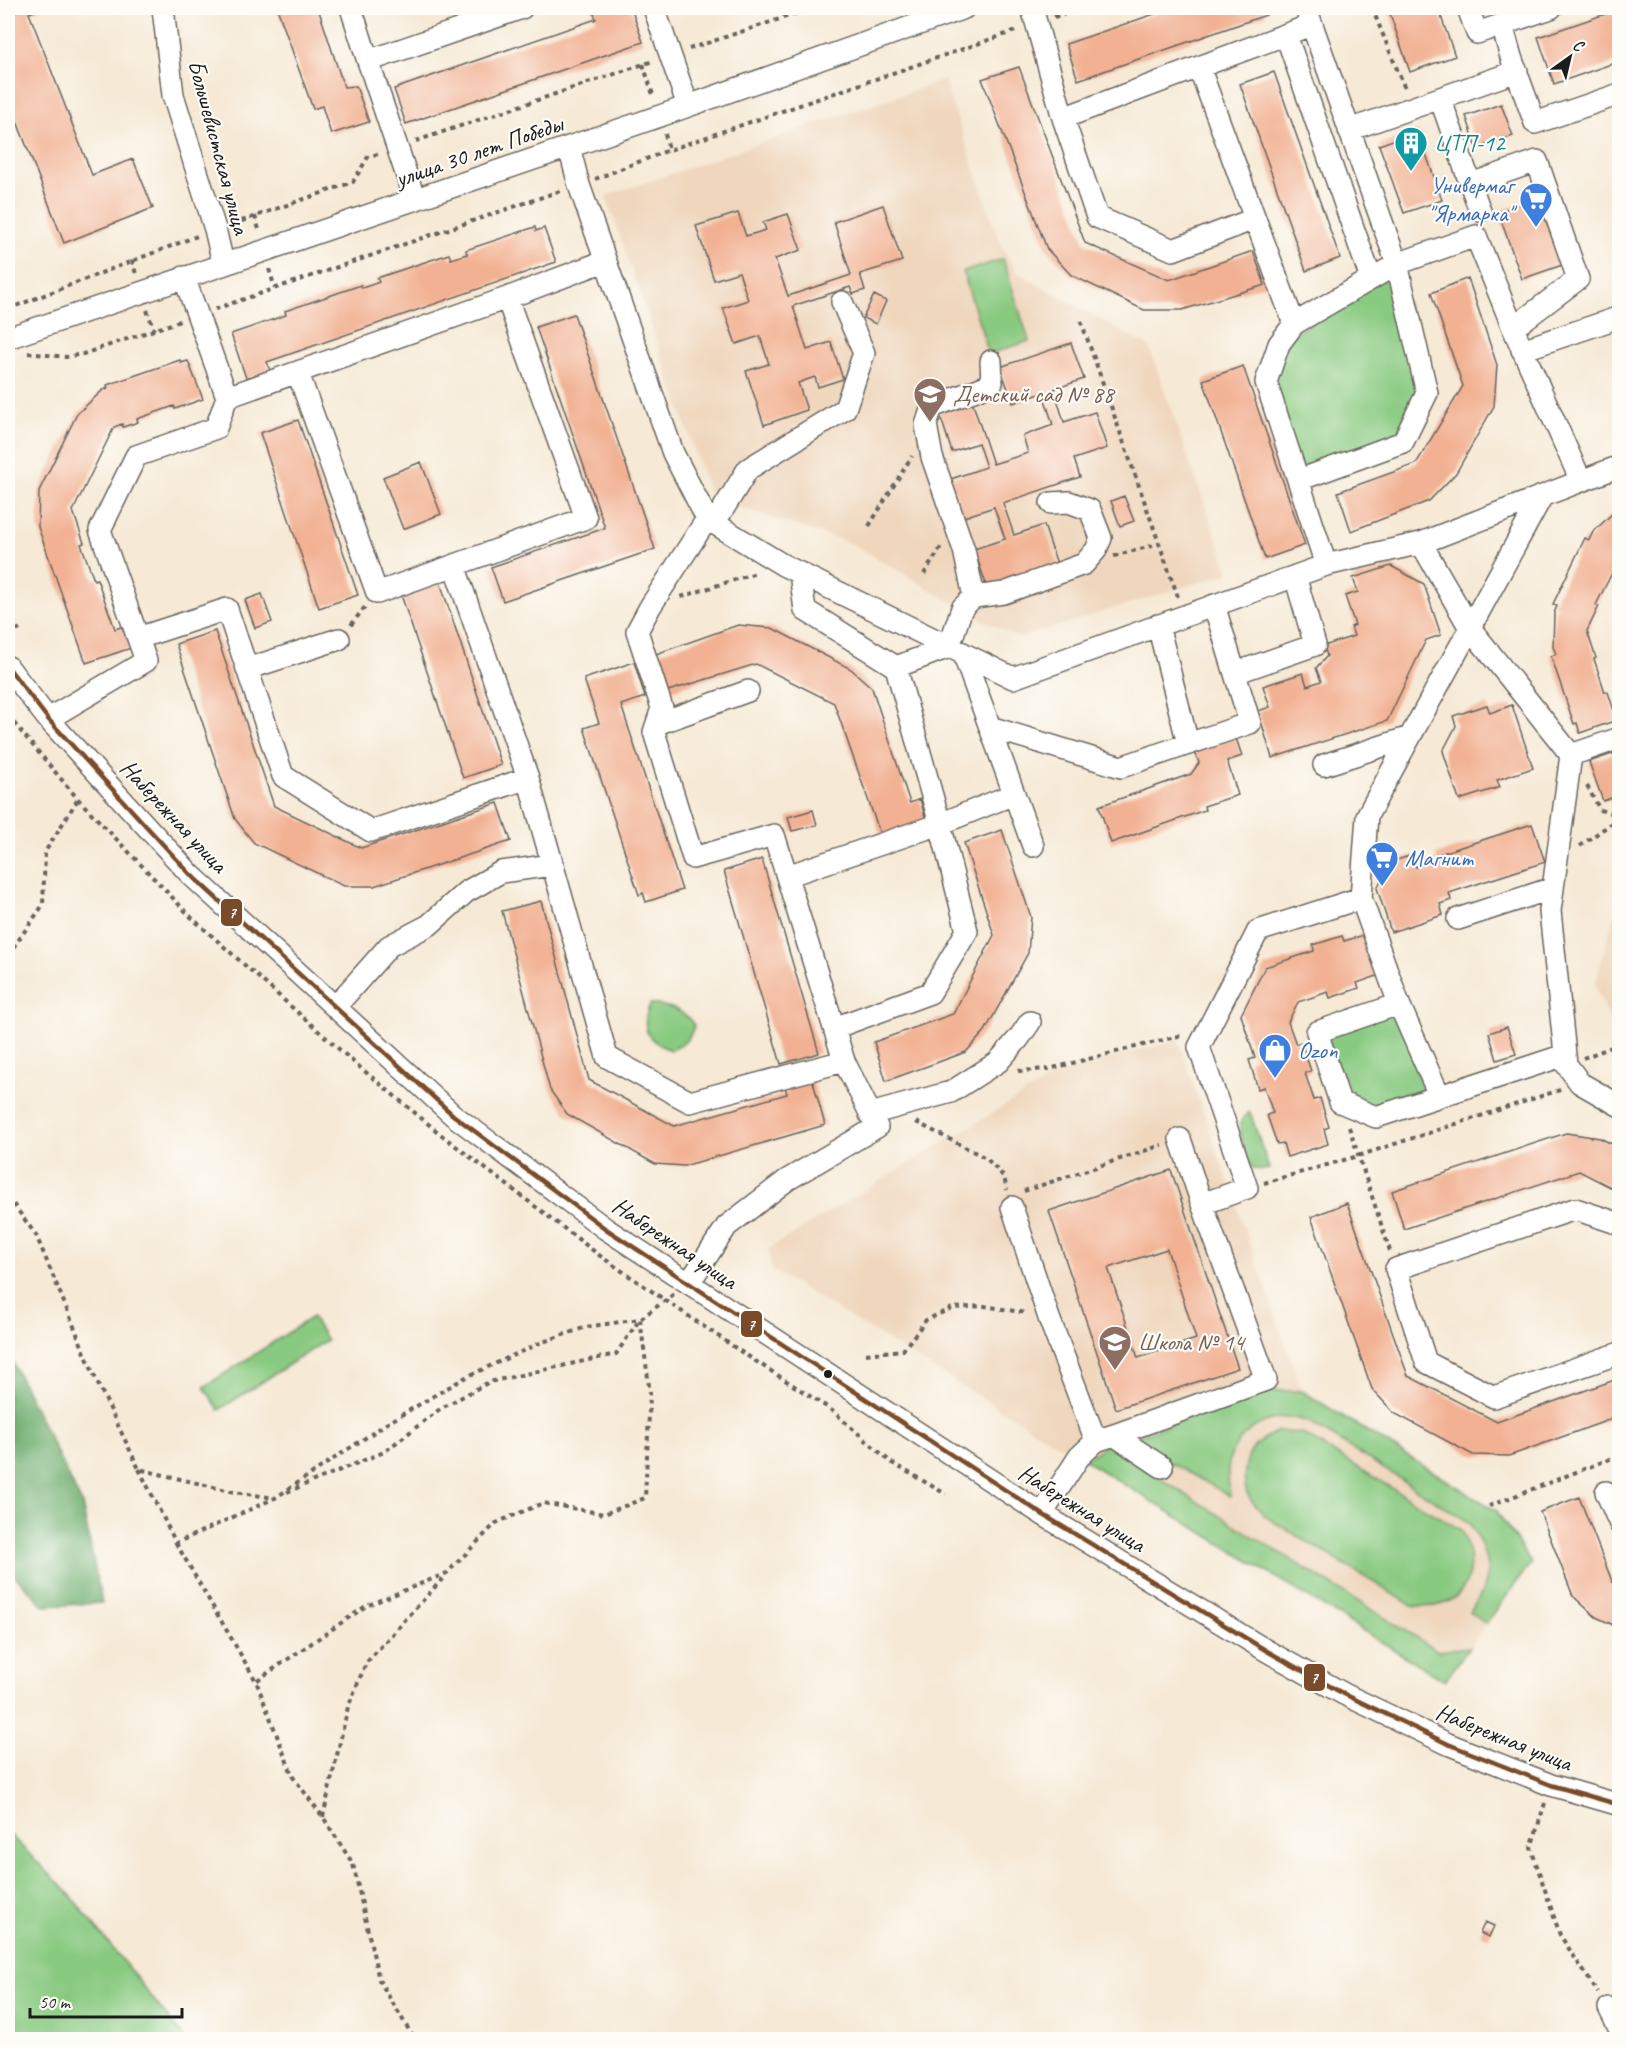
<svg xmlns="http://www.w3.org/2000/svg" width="1627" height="2047" viewBox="0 0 1627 2047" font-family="Caveat,sans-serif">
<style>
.built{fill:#efd6bc}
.green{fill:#89ca81;stroke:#52734e;stroke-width:1.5}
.forest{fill:#6eae6f;stroke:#456546;stroke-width:1.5}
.building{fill:#f2b193;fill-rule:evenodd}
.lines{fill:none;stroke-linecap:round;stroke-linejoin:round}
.minor-casing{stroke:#68645d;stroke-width:24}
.path{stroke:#68645d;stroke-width:4;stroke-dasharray:4.5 4.5;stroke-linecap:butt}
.minor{stroke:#fff;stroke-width:21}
.bus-1-casing{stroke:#fdfcf7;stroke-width:9}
.bus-1{stroke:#7a4b2a;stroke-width:4.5}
.bus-dot{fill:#1c1c1c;stroke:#fdfcf7;stroke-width:2}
.labels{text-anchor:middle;stroke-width:4.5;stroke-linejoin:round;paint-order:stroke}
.culture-label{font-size:24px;fill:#0d838f;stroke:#fdfcf7;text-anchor:start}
.street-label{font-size:24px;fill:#1c1c1c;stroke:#fdfcf7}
.shop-label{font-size:24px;fill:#366cbe;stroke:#fdfcf7;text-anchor:start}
.education-label{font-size:24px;fill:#785e54;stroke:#fdfcf7;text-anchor:start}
.line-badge{stroke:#fdfcf7;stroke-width:2}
.badge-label{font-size:16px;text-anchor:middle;font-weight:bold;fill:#fff}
</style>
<rect width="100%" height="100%" fill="#fdfcf7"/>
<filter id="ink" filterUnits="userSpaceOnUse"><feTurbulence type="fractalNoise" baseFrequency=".0167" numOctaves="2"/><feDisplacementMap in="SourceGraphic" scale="12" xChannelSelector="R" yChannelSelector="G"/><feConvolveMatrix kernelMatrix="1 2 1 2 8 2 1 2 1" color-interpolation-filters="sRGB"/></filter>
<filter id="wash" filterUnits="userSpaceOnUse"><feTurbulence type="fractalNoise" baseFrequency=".008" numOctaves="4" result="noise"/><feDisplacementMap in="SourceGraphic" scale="24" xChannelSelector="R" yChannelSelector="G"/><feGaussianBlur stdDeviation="1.35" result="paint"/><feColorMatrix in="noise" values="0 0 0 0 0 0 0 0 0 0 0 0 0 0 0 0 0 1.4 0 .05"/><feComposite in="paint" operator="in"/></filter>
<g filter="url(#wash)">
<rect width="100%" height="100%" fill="#f6e9d5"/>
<path class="built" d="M944,80l56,163 18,30 131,74 80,226 -210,65 -46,-23 -120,-71 -142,-46 -105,-302z
M1619,897v145l-24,-57z
M1178,1040l124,351 195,120 34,52 -86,118 -673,-411 -4,-21 292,-177z"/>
<path class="green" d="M1003,259l26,82 -40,13 -26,-82z
M1397,264l30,129 -24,49 -104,38 -33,-98 13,-38z
M650,1004c19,2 33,5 44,21 -3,13 -11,21 -24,25 -24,-10 -30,-21 -20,-46z
M1399,1004l40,91 -63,22 -36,-15 -23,-70z
M1250,1112l19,57c-7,1 -14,2 -19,-4 -3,-3 -4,-9 -5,-13 -4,-14 -11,-32 5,-40z
M312,1317l15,23 -108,70 -15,-23z
M1267,1391h35l195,120 34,52 -45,61 -16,-12c5,-9 14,-20 16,-30 5,-18 -7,-45 -17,-60l-158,-99c-32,-14 -69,2 -81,35 -4,12 -1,26 0,38l-102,-57z
M1278,1431l23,2 160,97c22,44 1,85 -50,75l-142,-86c-8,-7 -17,-15 -22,-26 -5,-13 -2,-35 7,-46 6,-7 16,-12 24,-16z
M1106,1445l332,206 31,-4 -24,34 -361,-221z
M8,1833l59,58 118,148h-177z"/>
<path class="forest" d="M8,1353l74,151 20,99 -58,3 -36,-37z"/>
<g id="blocks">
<path class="building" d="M8,8h34l-13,5 63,162 41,-16 20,49 -89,35 -56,-145z
M277,8h41l26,79 12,-1 13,36 -38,12 -9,-28 -9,3z
M592,8h39l12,34 -237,82 -12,-35 202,-70z
M1172,8h91l3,7 -188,65 -12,-36z
M1388,8h50l17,48 -45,16z
M1620,9v52l-66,23 -16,-47z
M1019,67l66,176 84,37 84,-29 12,34 -83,25h-38l-73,-35 -24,-26 -65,-170z
M1274,72l66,186 -34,13 -66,-187z
M1501,104l12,32 -36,12 -11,-32z
M1418,131l24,69 -38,13 -25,-68z
M1544,196l24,67 -46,16 -24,-67z
M883,205l19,56 -42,13 5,16 -12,4 -3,-7 -57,19 14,44 24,-8 12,37 -25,8 -3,-10 -17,6 9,27 -43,15 -18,-54 23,-7 -9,-28 -24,8 -13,-36 25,-8 -9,-28 -25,8 -18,-54 42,-13 8,23 20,-6 -3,-8 25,-8 13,36 -26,9 13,37 63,-21 -17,-53z
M535,227l1,4 8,-3 12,34 -289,100 3,8 -24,8 -15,-44 55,-19 -1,-4 76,-26 1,3 17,-6 -2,-4 72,-24 2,5 16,-5 -1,-4z
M1468,278l29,87 -3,41 -38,67 -27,28 -78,30 -13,-39 78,-28 47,-78 -32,-93z
M874,295l12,6 -10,23 -13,-6z
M574,314l81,235 -152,52 -12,-34 114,-39 -69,-201z
M1071,343l13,36 -30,10 10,33 31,-10 12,36 -33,11 6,18 -77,26 11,32 30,-10 13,39 -70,23 -13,-38 31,-10 -11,-32 -30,10 -13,-38 35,-12 -8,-24 -26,9 -13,-40 33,-11 21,63 35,-11 -5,-17 30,-11 -10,-32 -30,10 -13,-36z
M180,360l1,3 7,-2 15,38 -28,10 -1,-3 -37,13 1,3 -15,5 -1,-3 -8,3 -41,84 11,32 -3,1 13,36 3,-1 18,50 9,-3 7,22 -45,15 -48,-136 1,-36 38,-77 26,-24 5,-2 -1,-3z
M1243,366l62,179 -40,14 -62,-179z
M298,420l60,175 -39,13 -59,-175z
M421,462l20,52 -38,15 -20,-52z
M1124,496l10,25 -14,5 -9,-25z
M1620,510v54l-6,10 -2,-1 -16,32 3,1 -12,25 9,27 -2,1 11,33h3l9,28 -37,13 -3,-10 -3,1 -23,-68 5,-2 -3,-7 1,-34 3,-7 -4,-2 32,-66 4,2 4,-8 22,-21z
M1391,566l33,18 17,51 -15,5 -39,81 -115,37 -14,-47 12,-4 -7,-21 40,-13 4,13 14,-5 -5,-13 11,-12 -3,-10 30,-10 -3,-9 4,-2 -10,-29 13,-4 -5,-14z
M437,573l64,192 -38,13 -65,-192z
M262,594l10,28 -17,6 -10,-28z
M738,625l34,3 79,41 21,19 38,115 10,-4 7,24 -45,16 -48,-136 -78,-39 -88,27 -12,-37z
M215,631l59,175 87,42 137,-45 13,38 -137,45h-30l-90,-43 -19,-24 -59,-175z
M634,662l11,35 -24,8 61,185 -36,12 -3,-9 -4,2 -55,-167 15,-5 -15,-44z
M1487,705l3,8 22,-8 21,63 -36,12 3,7 -41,13 -16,-49 13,-25 -3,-10z
M1236,738l6,18 -15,5 11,34 -34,11 1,4 -94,33 -12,-37 92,-32 8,-11 -4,-11z
M1615,753l2,4 3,-1v39l-17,6 -14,-39z
M813,810l4,15 -25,6 -4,-14z
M1532,824l13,38 -96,31 2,7 -11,4 3,11 -52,17 -14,-44 14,-26 21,-7 4,12 21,-7 -1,-5z
M1002,830l29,87 -3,36 -43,78 -19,21 -80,29 -12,-39 79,-28 41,-79 -30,-92z
M762,859l57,194 -38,11 -57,-193z
M541,901l48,179 85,46 113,-32 -2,-8 27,-8 13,47 -141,41 -29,-2 -88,-50 -17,-24 -48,-179z
M1367,934l13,41 -23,8 2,5 -29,10 -2,-6 -30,10 -10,20 8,22 5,-2 10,29 -6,2 9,27 6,-2 9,29 -5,2 4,15 -41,13 -4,-14 -6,1 -10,-29 6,-2 -9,-26 -6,2 -9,-29 6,-2 -14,-43 24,-48 49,-16 -1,-6 29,-9 2,5z
M1507,1027l9,27 -19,6 -8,-27z
M1566,1133l34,5 20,10v44l-41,-21 -175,58 -12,-38z
M1171,1170l67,198 -122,41 -67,-198zM1167,1249l29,90 -58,19 -30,-90z
M1347,1203l61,173 89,46 123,-44v38l-111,40 -36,-1 -79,-42 -22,-24 -61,-172z
M1579,1497l33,84 8,4v43l-24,-11 -23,-21 -33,-84z
M1485,1922l9,4 -5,11 -9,-4z"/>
</g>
</g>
<g filter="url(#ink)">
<use href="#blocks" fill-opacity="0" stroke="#68645d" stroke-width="1.5"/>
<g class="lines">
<defs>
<path id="minor" d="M163,8l10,87 42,134 8,34
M351,8l17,53 154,-53
M654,8l34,98
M1032,8l31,110 34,99 76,33 81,-31
M1468,8l9,25 74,-25
M1502,25l9,32 24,66 85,-29
M1286,35l85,244
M368,61l47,139
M1199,67l95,257
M1440,98l40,113
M1063,118l248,-93
M1349,130l168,-59
M569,147l10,38 94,268 34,66 76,46 230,113 313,-113 95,-22 199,-77
M1471,184l66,-23 41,118 -65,49
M8,338l652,-222 304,-108
M1522,350l98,-33
M298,373l79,220 209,-75 -79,-220
M227,397l280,-99 98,-37
M1299,480l104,-38 24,-49 -30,-129 -91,-256
M1542,496l-72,132 101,127 -21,156 16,153 14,19 40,23
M707,519l-57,88 -13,24 25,77 -8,24 39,126 81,-23 60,193 96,-35 37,-62 -27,-107 -44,-157 -91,-57 -5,-37
M715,522l33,-53 97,-60 19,-56 -22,-51
M454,565l74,213 79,279 83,45 154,-41 -10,-33
M1326,565l-60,-183 13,-38 15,-20 103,-60 79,-28 37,92 68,153
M974,597l-10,-47 -32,-93 -6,-32 6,-18 54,-21 6,-4 -1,-21
M1158,625l30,119
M138,638l89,-29 56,167 88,55 157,-53
M963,653l70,193
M8,667l40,52 143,156 262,240 153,114 436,285 225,137 77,43 104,50 103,41 69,20
M896,667l53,-20 13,-39 12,-11 30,-4 80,-29 12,-14 5,-12 -11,-28 -21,-8 -18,1
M247,669l92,-30
M1235,673l80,-28 -20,-69
M48,719l98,-58 -46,-131 36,-74 80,-28 11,-31 -43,-120
M657,724l91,-33
M990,727l131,40 129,-44 -36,-118
M1571,755l49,-17
M1324,765l86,-28 60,-109 -49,-85
M787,876l153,-52 74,-30
M1361,898l38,106 40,91
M1458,919l95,-31
M1399,1004l-82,28 23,70 36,15 189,-62
M335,1007l54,-61 40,-21 37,-33 35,-20 51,-7
M870,1114l81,-22 47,-30 21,-24 11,-16
M1180,1139l22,65
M1012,1207l37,111 47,123 18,-6 48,32
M1620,1224l-45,-15 -179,60 30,93 68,35 126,-44
M689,1283l38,-57 60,-46 90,-53 -33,-66
M1114,1435l152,-55 -64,-176 45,-16 -48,-141 59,-116 103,-33 6,-82 43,-79
M1606,1492l14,32
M1042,1514l37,-57 17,-16
M1609,2008l11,22"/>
</defs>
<use href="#minor" class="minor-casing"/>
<path class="path" d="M1372,8l34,83
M1054,17l27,-9
M689,49l124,-41
M643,64l11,34
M665,134l4,16
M416,141l237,-80
M595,179l74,-29 349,-120
M255,216l5,17
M233,224l120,-42 15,-25 13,-4
M132,260l4,14
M269,269l6,19
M8,309l189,-73
M215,309l345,-118
M147,310l7,20
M1081,321l97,276
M28,353l38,4 17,-3 97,-33
M869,526l43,-70
M1114,556l45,-12
M924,574l18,-28
M681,597l75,-24
M8,612l12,20
M351,625l14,-18
M8,716l70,83 116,121 156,139 94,78 159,121 137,93 90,58 62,54 54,31
M1587,786l13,24 20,5
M1580,846l40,-29
M8,955l35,-50 2,-53 33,-53
M1583,1058l37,-14
M1018,1071l31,-2 134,-34
M916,1122l70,36 18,19 3,13
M1349,1127l41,124
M1264,1183l94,-27 205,-67
M1024,1191l138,-46
M8,1197l28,38 61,147 42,87 95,23 41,6
M866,1354l37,-4 23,-30 26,-12 32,-2 43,7
M139,1469l37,74 99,-45 111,-74 80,-47 74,-34 46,-16 54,-8 10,74 -5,105 -41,16 -61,-11 -47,20 -49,50 -81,33 -110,75
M287,1492l97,-40 56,-43 49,-27 127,-28 24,-35 34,-25
M1489,1506l131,-51
M176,1543l80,138 37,96 30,40 30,47 26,116 36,60
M1545,1803l-14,45 29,87 38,58
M323,1817l25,-110 18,-44 79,-87"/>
<use href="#minor" class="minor"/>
<defs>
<path id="bus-1" d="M8,667l40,52 143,156 262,240 153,114 436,285 225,137 77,43 104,50 103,41 69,20"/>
</defs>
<use href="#bus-1" class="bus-1-casing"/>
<use href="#bus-1" class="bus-1"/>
</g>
</g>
<defs>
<symbol id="building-pin" viewBox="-11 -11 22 30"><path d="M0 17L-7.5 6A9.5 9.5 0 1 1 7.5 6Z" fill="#0f9aa8" stroke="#fdfcf7"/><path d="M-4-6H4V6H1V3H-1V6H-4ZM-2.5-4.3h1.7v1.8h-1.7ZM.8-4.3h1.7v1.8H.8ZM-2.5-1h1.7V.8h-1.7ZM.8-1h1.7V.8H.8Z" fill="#fff"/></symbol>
<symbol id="supermarket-pin" viewBox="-11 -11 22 30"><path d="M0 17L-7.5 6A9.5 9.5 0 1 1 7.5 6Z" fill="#3f7fe0" stroke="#fdfcf7"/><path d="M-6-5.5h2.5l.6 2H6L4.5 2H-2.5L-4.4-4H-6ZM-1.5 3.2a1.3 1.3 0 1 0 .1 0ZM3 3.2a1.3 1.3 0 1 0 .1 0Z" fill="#fff"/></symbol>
<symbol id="school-pin" viewBox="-11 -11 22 30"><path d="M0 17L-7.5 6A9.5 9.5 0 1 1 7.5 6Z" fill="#8d6e63" stroke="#fdfcf7"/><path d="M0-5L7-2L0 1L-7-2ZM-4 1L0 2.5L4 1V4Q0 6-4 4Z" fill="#fff"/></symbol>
<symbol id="shop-pin" viewBox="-11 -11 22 30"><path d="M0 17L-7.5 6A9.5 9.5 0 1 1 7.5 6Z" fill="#3f7fe0" stroke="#fdfcf7"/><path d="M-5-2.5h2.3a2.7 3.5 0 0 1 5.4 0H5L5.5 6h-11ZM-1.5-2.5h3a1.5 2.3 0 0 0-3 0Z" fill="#fff"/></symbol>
</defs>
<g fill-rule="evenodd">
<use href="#building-pin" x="1392" y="124" width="38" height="52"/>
<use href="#supermarket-pin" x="1517" y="180" width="38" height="52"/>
<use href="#school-pin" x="911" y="375" width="38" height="52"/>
<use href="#supermarket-pin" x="1363" y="839" width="38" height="52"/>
<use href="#shop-pin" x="1256" y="1031" width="38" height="52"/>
<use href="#school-pin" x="1096" y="1323" width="38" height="52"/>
</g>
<circle class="bus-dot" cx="828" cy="1374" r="5"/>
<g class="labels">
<g class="culture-label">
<text x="1434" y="151">ЦТП-12</text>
</g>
<g class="street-label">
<text transform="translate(219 147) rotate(75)" y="8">Большевистская улица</text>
<text transform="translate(479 151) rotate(-19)" y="8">улица 30 лет Победы</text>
<text transform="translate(174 816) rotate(47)" y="8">Набережная улица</text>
<text transform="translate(675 1243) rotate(34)" y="8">Набережная улица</text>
<text transform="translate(1082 1508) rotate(32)" y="8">Набережная улица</text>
<text transform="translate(1504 1737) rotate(22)" y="8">Набережная улица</text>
</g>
<g class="shop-label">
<text x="1513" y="193" text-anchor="end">Универмаг<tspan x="1513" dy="28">"Ярмарка"</tspan></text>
<text x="1405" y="866">Магнит</text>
<text x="1298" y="1058">Ozon</text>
</g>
<g class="education-label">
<text x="953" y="402">Детский сад № 88</text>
<text x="1138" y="1350">Школа № 14</text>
</g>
</g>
<g class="line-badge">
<rect x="220" y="898" width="23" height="29" rx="6" fill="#7a4b2a"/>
<rect x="740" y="1310" width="23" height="28" rx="6" fill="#7a4b2a"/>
<rect x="1303" y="1663" width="23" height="29" rx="6" fill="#7a4b2a"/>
</g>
<g class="badge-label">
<text x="232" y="918">7</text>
<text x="751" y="1330">7</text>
<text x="1314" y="1683">7</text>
</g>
<rect width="1627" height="2047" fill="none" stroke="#fdfcf7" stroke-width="30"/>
<g transform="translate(1570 57) rotate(34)" stroke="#fdfcf7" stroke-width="4.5" paint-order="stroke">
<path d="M0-4.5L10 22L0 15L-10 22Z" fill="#1c1c1c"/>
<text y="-9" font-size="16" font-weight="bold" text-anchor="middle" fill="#1c1c1c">С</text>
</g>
<path d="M30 2008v9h152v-9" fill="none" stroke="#1c1c1c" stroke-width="3"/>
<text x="39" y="2008" font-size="18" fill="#1c1c1c" stroke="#fdfcf7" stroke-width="4.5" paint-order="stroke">50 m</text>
</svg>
